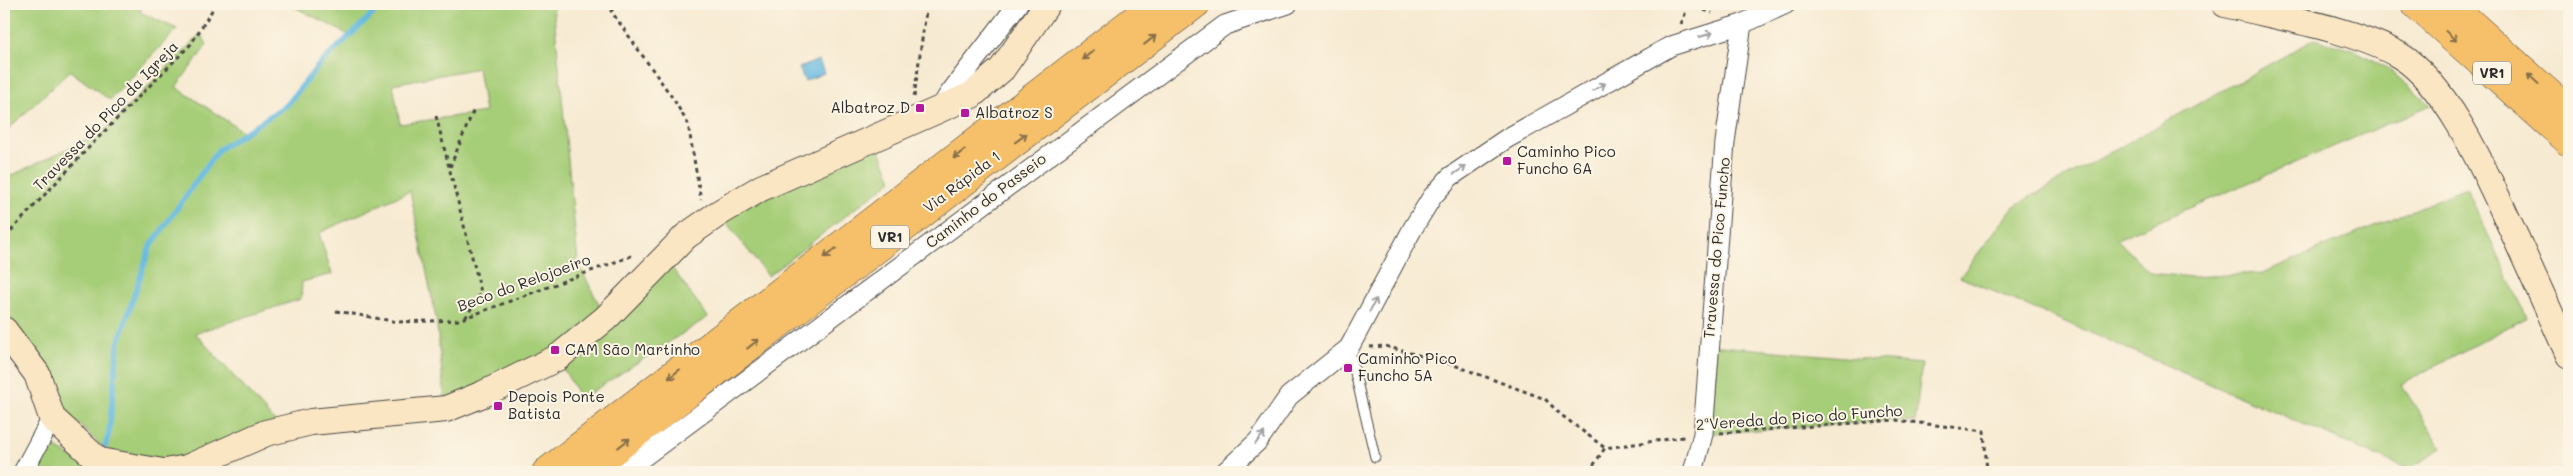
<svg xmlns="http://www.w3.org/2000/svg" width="2573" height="476" viewBox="0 0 2573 476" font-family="Mali,sans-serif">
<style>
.green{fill:#a6cd77;stroke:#687c51;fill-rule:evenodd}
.water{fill:#65bae1;stroke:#487286}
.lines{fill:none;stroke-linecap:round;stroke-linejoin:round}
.stream{stroke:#65bae1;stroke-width:5.5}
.lane-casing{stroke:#4a4844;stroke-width:11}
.street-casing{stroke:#4a4844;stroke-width:21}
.secondary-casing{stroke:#4a4844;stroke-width:28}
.highway-casing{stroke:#4a4844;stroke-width:29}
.path{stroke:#4a4844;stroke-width:3;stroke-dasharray:4 4;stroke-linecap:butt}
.lane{stroke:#fff;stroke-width:9}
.street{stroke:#fff;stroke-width:19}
.secondary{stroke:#fbe6c4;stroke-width:26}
.highway{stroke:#f6c06b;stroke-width:28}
.oneway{stroke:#a0a0a0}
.oneway2{stroke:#866e48}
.poi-dot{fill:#b5179e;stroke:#fcf5e5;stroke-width:2}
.labels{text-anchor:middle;stroke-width:4;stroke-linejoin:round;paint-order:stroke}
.shield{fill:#fcf5e5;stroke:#6a6863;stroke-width:1}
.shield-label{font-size:14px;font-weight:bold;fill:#2b2b2b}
.poi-label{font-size:15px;fill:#2b2b2b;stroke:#fcf5e5;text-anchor:start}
.street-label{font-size:15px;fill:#2b2b2b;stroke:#fcf5e5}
</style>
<rect width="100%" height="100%" fill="#fcf5e5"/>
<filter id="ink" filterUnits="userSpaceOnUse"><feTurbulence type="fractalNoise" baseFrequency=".02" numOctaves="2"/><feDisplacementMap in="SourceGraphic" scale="10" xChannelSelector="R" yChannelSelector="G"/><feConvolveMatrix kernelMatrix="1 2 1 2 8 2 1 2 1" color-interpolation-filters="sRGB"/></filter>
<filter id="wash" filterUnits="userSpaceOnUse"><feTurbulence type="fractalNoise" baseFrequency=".0096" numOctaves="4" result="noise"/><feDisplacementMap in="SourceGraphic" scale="20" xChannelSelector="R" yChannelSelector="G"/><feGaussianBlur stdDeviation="1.12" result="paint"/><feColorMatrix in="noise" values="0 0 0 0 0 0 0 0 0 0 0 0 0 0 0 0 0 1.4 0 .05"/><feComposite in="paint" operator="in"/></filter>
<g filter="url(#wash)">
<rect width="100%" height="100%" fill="#f7ead2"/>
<path class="green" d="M4,4h138l-2,8 37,17 -67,71 -40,-29 -66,62z
M289,4h264l25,259 28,55 58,-61 44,60 -127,82 -24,-41 -111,51 -10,-91 -26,-127 -91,42 13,41 -30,8 -1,17 -106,34 80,89 -101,38 -48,-6 -18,-4 -8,-5 -38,-38 -16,-44 -42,-53v-131l100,-48 97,-98 6,12 -31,42 69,46 42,-28 31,-39 31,-31zM478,68l7,44 -85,12 -7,-40z
M2315,39l41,12 31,17 44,37 -314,134 33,34 42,4 70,-4 204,-85 61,129 -126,67 41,64 -34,21 -448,-192 54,-71z
M875,138l17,42 -124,96 -49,-63z
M1709,345l213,19 -7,58 -19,-2 -193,14z
M41,439l56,33h-74z"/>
<path class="water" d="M819,60l5,13 -19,8 -6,-13z"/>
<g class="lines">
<path class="stream" d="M103,453l6,-20 9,-89 32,-97 68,-97 69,-45 31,-39 61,-58 1,-4"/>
</g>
</g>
<g filter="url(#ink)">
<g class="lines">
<defs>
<path id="lane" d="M1349,348l26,109"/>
<path id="street" d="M940,109l9,-15 69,-90
M23,472l29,-54
M623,472l602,-447 63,-21
M1225,472l33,-31 31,-45 60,-48 64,-120 19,-31 18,-20 56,-38 165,-93 71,-22 44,-20
M1693,472l10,-38 22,-292 17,-118"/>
<path id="secondary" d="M2225,4c53,13 128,25 174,51 51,30 92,130 117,183 18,39 35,78 53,117
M4,330l33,44 15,44 47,43 64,11
M166,472l21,-4 79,-35 45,-11 135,-13 37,-15 74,-36 49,-40 80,-82 33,-23 42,-25 211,-93 30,-26 45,-65"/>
<path id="highway" d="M2415,4l154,138
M2450,4l119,107
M546,472l608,-468
M586,472l610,-468"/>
</defs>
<use href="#lane" class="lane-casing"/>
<use href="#street" class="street-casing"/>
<use href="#secondary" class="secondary-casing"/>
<use href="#highway" class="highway-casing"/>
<path class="path" d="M619,4l-8,7 63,89 14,24 13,76
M1689,4l23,9
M1681,24l8,-20
M914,97l13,-93
M436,116l45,176 -15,25
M450,167l24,-58
M4,231l5,2 85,-91 97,-98 25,-40
M336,311l62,11 61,-2 175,-65
M1370,347l15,-1 69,19 91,34 15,15 45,34
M1720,433l176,-13 88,11 3,41
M1589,472l16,-24 79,-11"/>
<use href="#lane" class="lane"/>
<use href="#street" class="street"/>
<use href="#secondary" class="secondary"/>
<use href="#highway" class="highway"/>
</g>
<defs><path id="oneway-shaft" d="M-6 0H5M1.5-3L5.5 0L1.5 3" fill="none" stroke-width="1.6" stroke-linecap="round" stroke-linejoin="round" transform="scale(1.25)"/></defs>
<g class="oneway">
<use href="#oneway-shaft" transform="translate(1706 35) rotate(-17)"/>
<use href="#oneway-shaft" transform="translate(1599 87) rotate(-30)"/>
<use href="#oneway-shaft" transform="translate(1460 170) rotate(-34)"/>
<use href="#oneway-shaft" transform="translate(1373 305) rotate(-62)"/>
<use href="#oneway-shaft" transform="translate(1260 438) rotate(-52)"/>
</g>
<g class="oneway2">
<use href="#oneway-shaft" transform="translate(2451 36) rotate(42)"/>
<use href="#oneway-shaft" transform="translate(1150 40) rotate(-38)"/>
<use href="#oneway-shaft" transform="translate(1088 55) rotate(142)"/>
<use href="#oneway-shaft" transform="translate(2533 79) rotate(-138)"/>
<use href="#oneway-shaft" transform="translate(1021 138) rotate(-36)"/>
<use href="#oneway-shaft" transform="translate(959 154) rotate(142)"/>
<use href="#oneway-shaft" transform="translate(830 253) rotate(142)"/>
<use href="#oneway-shaft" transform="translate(753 344) rotate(-38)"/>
<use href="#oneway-shaft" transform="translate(674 374) rotate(142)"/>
<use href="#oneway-shaft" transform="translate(624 443) rotate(-38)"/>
</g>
</g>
<g class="poi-dot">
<rect x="915" y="103" width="10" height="10" rx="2.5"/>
<rect x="960" y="108" width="10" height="10" rx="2.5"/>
<rect x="1502" y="156" width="10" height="10" rx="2.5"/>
<rect x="550" y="345" width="10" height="10" rx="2.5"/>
<rect x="1343" y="363" width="10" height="10" rx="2.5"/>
<rect x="493" y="401" width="10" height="10" rx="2.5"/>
</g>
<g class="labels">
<g class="shield">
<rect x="2473" y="61.5" width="38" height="23" rx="4"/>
<rect x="871" y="225.5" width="38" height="23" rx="4"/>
</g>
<g class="shield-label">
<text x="2492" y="78">VR1</text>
<text x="890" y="242">VR1</text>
</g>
<g class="poi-label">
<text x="910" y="113" text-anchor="end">Albatroz D</text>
<text x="975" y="118">Albatroz S</text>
<text x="1517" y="157">Caminho Pico<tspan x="1517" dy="17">Funcho 6A</tspan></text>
<text x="565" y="355">CAM São Martinho</text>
<text x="1358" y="364">Caminho Pico<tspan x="1358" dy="17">Funcho 5A</tspan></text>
<text x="508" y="402">Depois Ponte<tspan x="508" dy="17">Batista</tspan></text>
</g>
<g class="street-label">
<text transform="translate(106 116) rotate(-46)" y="5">Travessa do Pico da Igreja</text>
<text transform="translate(962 182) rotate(-37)" y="5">Via Rápida 1</text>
<text transform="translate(986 201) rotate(-37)" y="5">Caminho do Passeio</text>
<text transform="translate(1717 248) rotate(-85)" y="5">Travessa do Pico Funcho</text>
<text transform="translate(524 283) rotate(-20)" y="5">Beco do Relojoeiro</text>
<text transform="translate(1799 418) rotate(-4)" y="5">2ªVereda do Pico do Funcho</text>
</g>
</g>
<rect width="2573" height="476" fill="none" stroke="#fcf5e5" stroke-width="20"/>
</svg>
